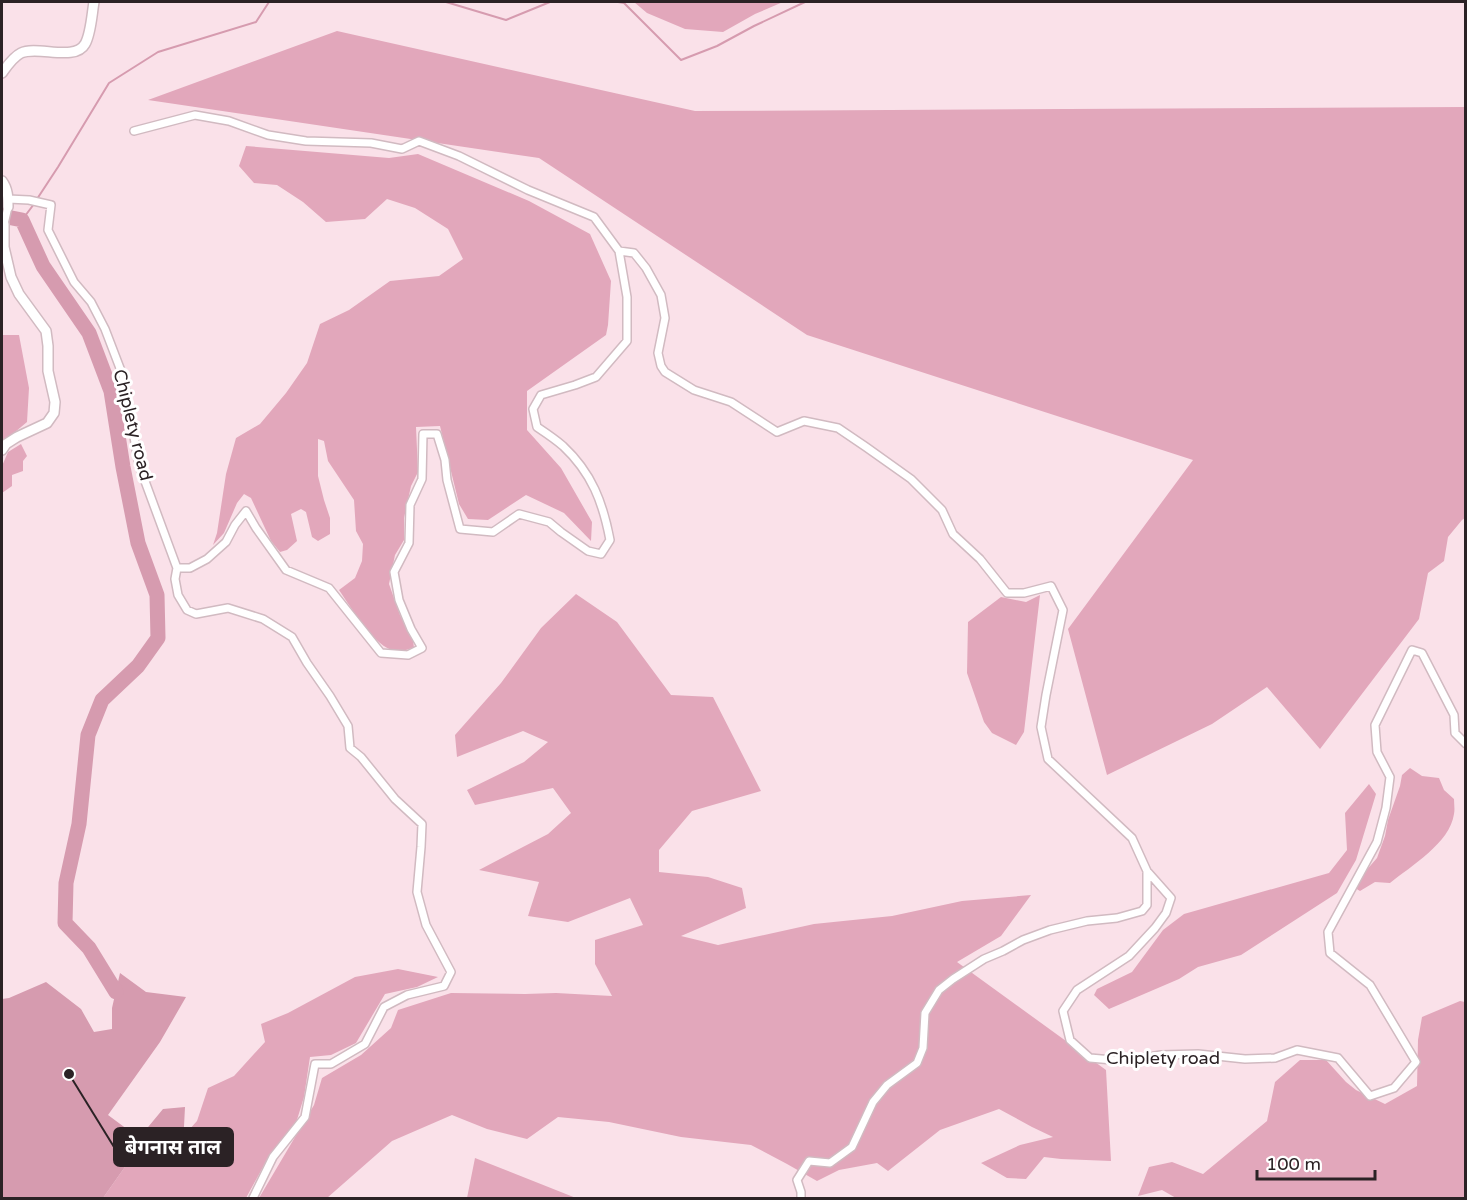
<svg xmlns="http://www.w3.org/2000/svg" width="1467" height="1200" viewBox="0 0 1467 1200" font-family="'Varela Round','Noto Sans Devanagari',sans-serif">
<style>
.forest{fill:#e2a7bb}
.water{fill:#d69baf}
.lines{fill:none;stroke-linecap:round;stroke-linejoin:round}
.stream{stroke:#d69baf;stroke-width:2}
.river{stroke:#d69baf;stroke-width:15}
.minor-casing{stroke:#d1bac1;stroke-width:10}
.secondary-casing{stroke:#d1bac1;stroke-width:12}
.minor{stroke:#fff;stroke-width:7}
.secondary{stroke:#fff;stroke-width:9}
.labels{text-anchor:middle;stroke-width:6;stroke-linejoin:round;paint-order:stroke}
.street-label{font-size:18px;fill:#2b2225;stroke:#fff}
.leader{fill:none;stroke:#2b2225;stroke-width:2}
.callout-dot{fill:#2b2225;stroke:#fff;stroke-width:2}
.callout{fill:#2b2225;stroke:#2b2225;stroke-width:2}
.callout-label{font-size:20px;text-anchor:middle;font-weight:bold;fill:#fff}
</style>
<rect width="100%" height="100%" fill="#fae1e9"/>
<path class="forest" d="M634,2h149l-28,12 -32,18 -38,-3 -38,-16z
M337,31l358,80 770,-4v411l-3,2 -14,17 -4,24 -16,12 -9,46 -99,130 -53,-62 -55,37 -105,51 -39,-146 125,-169 -386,-125 -268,-177 -391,-58z
M246,146l143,12 29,-4 111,47 61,33 21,47 -3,44 -2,10 -79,56v39l34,38 31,54 -1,19 -27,-28 -38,-18 -38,25 -20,-1 -9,-15 -19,-78 -24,1 2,45 -7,14 -7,32v22l-9,15 -6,29 11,31 13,25 1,8c-6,1 -13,4 -18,3 -22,-3 -45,-44 -57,-61l16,-12 7,-17 1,-17 -7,-13 -2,-31 -26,-39 -4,-20 -6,-2v37l6,24 6,18v16l-12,7 -6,-4 -6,-25 -5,-3 -10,5 6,27 -10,9 -7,2 -9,-11 -20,-43 -7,-4 -7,9 -13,30 -11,12 4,-12 9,-59 10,-36 24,-14 26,-31 21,-30 13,-39 29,-14 41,-29 49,-5 24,-17 -15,-30 -33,-21 -28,-9 -22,20 -39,3 -23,-20 -26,-17 -23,-2 -15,-17z
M2,335h17l10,53 -2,34 -25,21z
M21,444l6,12 -4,5v10l-11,4v11l-10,7v-27l6,-14z
M576,594l41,28 54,73 42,2 48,94 -69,20 -33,39v22l49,5 34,11 4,20 -65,28 37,9 96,-21 78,-8 70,-15 69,-6 -30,41 -44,26 149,108 5,91 -50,-2 -17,-2 -18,22 -19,-1 -26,-15 39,-18 33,-8 -21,-10 -33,-18 -59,21 -52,41 -11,-8 -38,7 -22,11 -30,-17 -36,-19 -70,-8 -72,-15 -51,-5 -31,22 -40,-10 -35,-14 -60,26 -65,57h-68l55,-93 8,-27 39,-23 30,-27 7,-18 53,-17 74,1 31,-1 56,3 -17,-32v-24l48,-15 -13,-27 -62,24 -40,-6 11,-34 -60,-12 69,-36 23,-21 -18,-25 -78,17 -8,-15 57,-28 24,-20 -25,-11 -66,26 -2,-22 46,-52 40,-55z
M1040,595l-16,137 -8,13 -24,-12 -8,-11 -17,-49 1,-51 33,-25 25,5z
M1410,768l12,8 17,2 5,12 10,9c0,5 1,10 0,15 -4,29 -43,52 -64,69l-15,-1 -15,9 -5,-3 9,-15 13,-15 8,-22 3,-16 12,-34 2,-11z
M1369,784l7,10 -20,66 -19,33 -96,62 -43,12 -19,12 -70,30 -15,-14 3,-6 35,-17 31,-42 21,-16 145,-41 18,-23 -2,-37z
M398,969l40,8 -21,10 -32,7 -29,49 -25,12 -21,2 -6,40 -8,26 -27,33 -23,42h-143l24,-34 56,-18 5,-15 9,-10 11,-33 26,-12 31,-34 -4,-18 27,-11 67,-36z
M1460,1001l5,1v196h-289l-14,-8 -24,6 11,-29 23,-5 31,12 64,-53 8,-39 25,-22h26l20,22 10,8 29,14 32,-18 1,-46 4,-23z
M475,1158l101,40h11h-120z"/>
<path class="water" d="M120,973l26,19 40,5 -26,45 -52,73 31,23 24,-29 22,-2 -2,39 -56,18 -24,34h-101v-199l7,-1 37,-16 35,27 13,23 18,-3v-21z"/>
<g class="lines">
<path class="stream" d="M446,2l60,18 44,-18
M618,2l6,1 57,57 36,-14 37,-20 51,-24
M37,199l21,-32 51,-84 49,-31 98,-30 13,-20
M22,220l12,-16"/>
<path class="river" d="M2,216l20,4 21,46 46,67 22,58 12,76 15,76 19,52 1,43 -20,28 -36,34 -14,35 -9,89 -13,59 -1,40 24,25 27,44"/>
<defs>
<path id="minor" d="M134,131l61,-16 34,6 39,14 38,6 65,2 31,6 17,-8 40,15 69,34 66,27 25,34
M8,199l21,1 22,5 -3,25 26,52 17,20 14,27 18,47 16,89 38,103h13l17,-9 19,-17 9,-17 11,-14 10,17 30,42 43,18 52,65 27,2 14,-7 -11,-19 -12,-29 -5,-28 15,-29 1,-38 12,-26 1,-45h14l8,26 2,20 13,49 33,3 26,-18 30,8 12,10 27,19 13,3 9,-14c-7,-37 -18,-67 -47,-94 -8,-7 -17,-13 -26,-19l-4,-18 8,-14 34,-10 21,-8 31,-36v-44l-8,-46 15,2 12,15 15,27 4,23 -7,35 3,13 4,6 29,18 37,12 46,30 27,-11 34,7 28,19 45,32 31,31 11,24 27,25 27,34h17l27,-7 12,24 -17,85 -5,32 7,32 84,79 15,33 24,27 -5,15 -11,15 -26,28 -52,34 -14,21 7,29 20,18 34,3 37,-6 37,-1 47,5 30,-1 22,-8 41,8 32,38 24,-8 22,-26 -46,-77 -40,-32 -2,-21 49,-90 9,-34 4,-31 -13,-25 -2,-27 37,-75 10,3 32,62 1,18 11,11
M4,224l4,-17
M177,568l-2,11 3,16 9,15 9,4 32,-6 35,11 29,18 15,26 23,33 18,30 2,22 11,9 34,42 27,25 -1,23 -4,45 9,33 25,47 -7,14 -37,9 -23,12 -19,37 -34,20h-16l-10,53 -32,40 -20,41
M801,1198v-6l-4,-12 12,-19 21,2 22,-16 21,-45 14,-17 30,-22 6,-15 2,-35 14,-23 14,-11 31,-20 19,-8 20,-11 27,-10 37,-9 30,-3 25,-7 5,-6v-34"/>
<path id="secondary" d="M2,73c5,-7 11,-16 19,-20 16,-8 54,9 64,-9 6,-10 7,-31 9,-42
M2,181c6,8 6,17 6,26
M2,450l4,-6 11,-7 30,-14 7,-10 1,-11 -7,-31v-25l-2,-15 -27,-37 -8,-17 -7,-30v-23"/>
</defs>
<use href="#minor" class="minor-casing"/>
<use href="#secondary" class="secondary-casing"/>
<use href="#minor" class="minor"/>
<use href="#secondary" class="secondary"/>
</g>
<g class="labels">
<g class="street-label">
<text transform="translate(133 425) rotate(76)" y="6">Chiplety road</text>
<text x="1163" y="1064">Chiplety road</text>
</g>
</g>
<path class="leader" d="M69 1074L114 1147"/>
<circle class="callout-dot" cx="69" cy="1074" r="6"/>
<rect class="callout" x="114" y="1128" width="119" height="38" rx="6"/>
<g class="callout-label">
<text x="173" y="1154">बेगनास ताल</text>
</g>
<rect width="1467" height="1200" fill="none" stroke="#2b2225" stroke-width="6"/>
<path d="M1257 1170v9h118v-9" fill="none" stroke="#2b2225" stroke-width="3"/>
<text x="1266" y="1170" font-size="18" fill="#2b2225" stroke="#ffffff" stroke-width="4.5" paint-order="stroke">100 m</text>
</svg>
